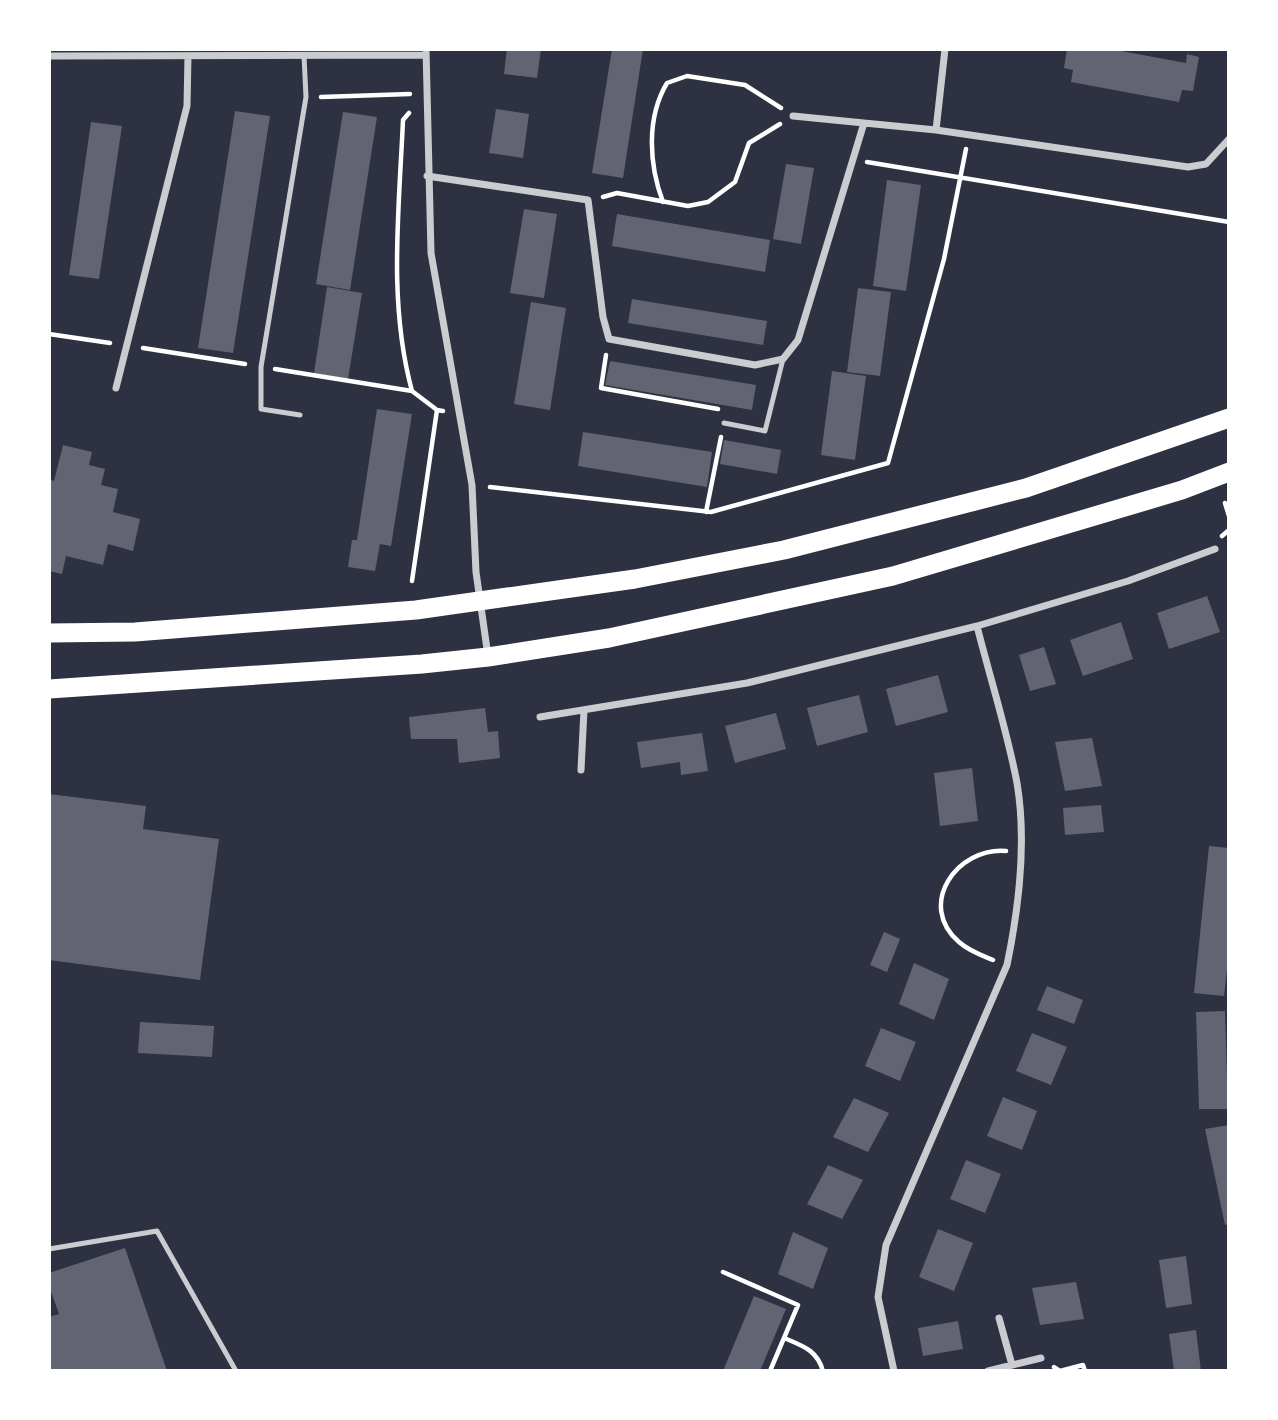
<svg xmlns="http://www.w3.org/2000/svg" width="1278" height="1420" viewBox="0 0 1278 1420" font-family="Arial,sans-serif">
<style>
.building{fill:#626471}
.lines{fill:none;stroke-linecap:round;stroke-linejoin:round}
.path{stroke:#fff;stroke-width:4.5}
.service{stroke:#caccd0;stroke-width:5}
.minor{stroke:#caccd0;stroke-width:7}
.trunk{stroke:#fff;stroke-width:19}
</style>
<rect width="100%" height="100%" fill="#2d3142"/>
<path class="building" d="M507,49h34l-4,29 -33,-4z
M612,49h31l-20,129 -31,-5z
M1067,49h43l76,14 1,-9 12,3 -6,34 -11,-1 -3,12 -108,-20 2,-12 -9,-2z
M496,109l33,5 -6,44 -34,-5z
M235,111l35,5 -37,237 -35,-5z
M343,112l34,5 -27,173 -34,-6z
M91,122l31,4 -23,153 -30,-4z
M786,164l28,4 -13,76 -28,-5z
M887,180l34,5 -15,106 -33,-5z
M524,209l33,5 -13,84 -34,-5z
M617,214l153,26 -5,32 -153,-26z
M327,287l35,6 -14,86 -34,-6z
M858,288l33,4 -11,84 -33,-4z
M632,299l135,22 -4,24 -135,-22z
M531,302l35,6 -16,102 -36,-6z
M610,361l146,24 -4,25 -147,-25z
M832,371l34,5 -11,84 -34,-5z
M377,409l35,5 -21,132 -11,-2 -5,27 -27,-4 4,-27h5z
M583,432l129,20 -5,35 -129,-21z
M724,440l57,10 -4,24 -57,-10z
M63,445l29,7 -3,13 16,4 -4,16 17,4 -5,23 27,7 -7,32 -25,-7 -5,21 -37,-9 -4,18 -13,-3v-92l5,2z
M1207,596l13,36 -51,17 -12,-36z
M1121,622l12,37 -50,17 -13,-36z
M1044,647l12,37 -26,7 -11,-36z
M938,675l10,37 -52,14 -10,-37z
M859,695l9,37 -51,14 -10,-38z
M485,708l3,24 10,-1 2,27 -41,5 -2,-24h-46l-2,-22z
M776,713l10,36 -51,14 -10,-37z
M702,733l6,38 -27,4 -1,-13 -39,6 -4,-26z
M1092,738l10,48 -37,5 -10,-49z
M972,768l6,53 -38,5 -6,-53z
M49,794l97,12 -3,23 76,10 -19,141 -151,-20z
M1101,805l3,27 -39,3 -2,-27z
M1209,846l20,2v104l-5,44 -30,-3z
M884,932l16,7 -13,33 -17,-7z
M914,963l35,16 -15,41 -35,-16z
M1047,986l36,14 -9,24 -37,-14z
M1225,1011l3,98h-29l-3,-97z
M140,1022l74,4 -2,31 -74,-4z
M881,1028l35,14 -16,39 -35,-15z
M1032,1033l35,14 -16,38 -35,-14z
M1003,1097l34,14 -15,39 -35,-14z
M854,1098l35,15 -21,39 -35,-15z
M1229,1125v99l-4,1 -20,-96z
M966,1160l35,14 -16,39 -35,-14z
M828,1165l35,15 -21,39 -35,-15z
M938,1229l35,14 -19,48 -35,-14z
M793,1232l35,16 -15,41 -35,-15z
M125,1248l42,123h-118v-54l10,-3 -10,-28v-13z
M1186,1256l6,48 -26,4 -7,-48z
M1076,1282l8,37 -44,6 -8,-37z
M754,1296l32,13 -26,62h-37z
M958,1321l5,28 -40,7 -5,-28z
M1196,1330l5,41h-27l-5,-37z"/>
<g class="lines">
<path class="path" d="M321,97l89,-3
M409,113l-6,7c-4,91 -15,183 9,271
M867,162l362,60
M603,197l14,-4 71,13 20,-4 27,-20 14,-39 31,-19
M663,202c-14,-37 -17,-84 4,-119l20,-7 58,9 36,23
M49,334l61,9
M143,348l102,16
M606,355l-5,33 117,21
M275,369l137,22 25,19 6,1
M490,487l221,25 177,-49 56,-204 22,-110
M1225,503l4,13
M706,512l15,-75
M1222,536l7,-6
M412,581l25,-171
M993,960c-12,-5 -24,-9 -34,-18 -43,-37 -2,-95 47,-91
M723,1272l75,33 -28,66
M784,1338c19,8 33,12 39,33
M1054,1367l6,4 23,-6 2,6"/>
<path class="service" d="M300,415l-39,-6v-42l45,-270 -2,-41
M724,423l41,8 18,-72
M49,1249l108,-18 79,140"/>
<path class="minor" d="M426,49l5,204 41,232 4,87 12,84
M49,56l376,-1
M793,116l71,7
M936,130l9,-81
M427,176l161,24 15,117 6,22 146,26 28,-6 15,-19 66,-217 72,7 252,37 18,-3 23,-25
M116,388l71,-282 1,-50
M540,717l207,-34 230,-57
M581,770l3,-60
M999,1318l13,47
M894,1371l-16,-74 8,-52 121,-280c12,-58 20,-123 10,-182 -10,-53 -27,-105 -40,-157l151,-45 87,-32
M988,1371l53,-13"/>
<path class="trunk" d="M49,633l86,-1 281,-22 219,-31 149,-29 242,-62 203,-70
M49,689l373,-25 66,-7 121,-19 284,-62 289,-86 47,-18"/>
</g>
<rect width="1278" height="1420" fill="none" stroke="#ffffff" stroke-width="102"/>
</svg>
